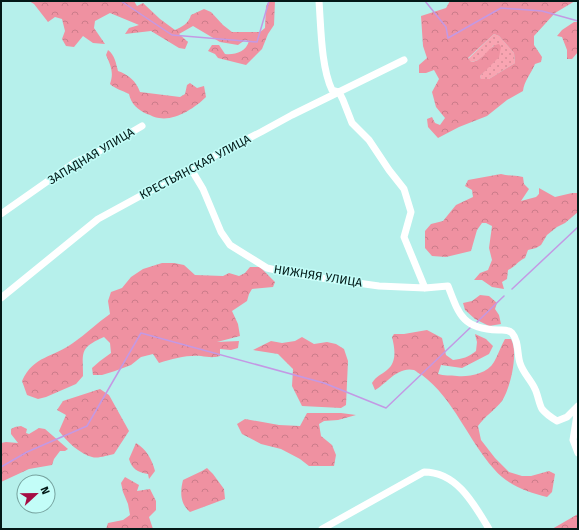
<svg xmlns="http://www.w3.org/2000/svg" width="579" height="530" viewBox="0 0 579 530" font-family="'Fira Sans',sans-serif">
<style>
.green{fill:url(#green-dots)}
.forest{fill:url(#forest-crowns);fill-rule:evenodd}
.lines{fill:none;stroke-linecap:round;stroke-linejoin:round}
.stream{stroke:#c399e4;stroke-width:1.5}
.minor{stroke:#fff;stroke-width:7}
.labels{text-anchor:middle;stroke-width:3;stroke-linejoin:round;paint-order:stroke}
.street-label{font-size:12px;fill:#021917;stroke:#c3fdf8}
</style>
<defs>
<pattern id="green-dots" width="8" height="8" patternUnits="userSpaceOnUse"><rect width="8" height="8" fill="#f9a5b2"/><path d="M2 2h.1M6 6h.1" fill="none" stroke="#d48d98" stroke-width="1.8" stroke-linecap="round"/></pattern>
<pattern id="forest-crowns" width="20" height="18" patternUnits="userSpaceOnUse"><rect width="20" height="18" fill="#ef91a1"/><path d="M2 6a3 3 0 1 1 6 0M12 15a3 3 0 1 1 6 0" fill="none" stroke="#cb7c8a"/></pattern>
</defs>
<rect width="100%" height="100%" fill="#b6f0eb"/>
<path class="green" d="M494,34l5,2 15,17 1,10 -26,16h-8l-1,-3 8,-9 6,-22c-6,7 -13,16 -23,17l-3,-3z"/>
<path class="forest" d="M29,1h105l3,5 6,-3 17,16 15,11c7,-3 14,-7 16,-15l13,-6 7,3 12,13 9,7h28l5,-4 1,-22 3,-5h6l-1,24 -6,9 -6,15 -16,16 -28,-7 -3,-4 -7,-3 4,-6h7l6,9c10,1 21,-2 24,-13l-4,-1 -7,5 -18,-3 -27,-16 -14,8 9,8 -3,7 -6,-1 -28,-17 -26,3 4,-6 10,-3 -29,-12 -15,8 -1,7 11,16 -12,-1 -10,-7 -9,11 -8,-1 -4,-7 3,-8 -3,-12 -7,-2 -7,5 -14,-18z
M450,1h125l-20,12 -21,23v9l8,12 -1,5 -6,2c-4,10 -11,17 -12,27l-16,9 -20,16 -28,11 -21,11 -10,-11 -1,-8 5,-2 3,6 5,2 5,-7 -9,-11 -4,-15 7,-13 -5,-9 -8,3h-7v-8l8,-7 -4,-12 -2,-30 25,-8zM494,34l5,2 15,17 1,10 -26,16h-8l-1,-3 19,-19 2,-10 -2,-3c-11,2 -15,17 -28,18l-3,-4z
M574,22h4v30l-6,7h-5v-9l-5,-13 -5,-1 5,-6z
M108,50c7,5 8,14 10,21 11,4 18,10 22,21l40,5 5,-3 2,-9 3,-2 7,5 7,-2 2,11c-11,11 -31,24 -47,21 -4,0 -8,-3 -12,-4 -9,-4 -16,-10 -18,-20 -7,-4 -14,-5 -19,-10 4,-11 1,-18 -4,-29z
M501,174c7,2 14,1 22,3l1,7 5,5 -8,12 15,-4 3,-3v-6l16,9 17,-4h6v19l-13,11 -8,4 -10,8 -6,10 -5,3 -8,2 -3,8c-7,3 -10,9 -17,12l-1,9 -5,3 2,7 -12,-2 -10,-7h-8l6,-7 8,-3 4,-10 -3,-12 3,-22 -6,-3h-4l-5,7 -6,21 -25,6 -14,-1 -7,-8v-17l6,-7 12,-3 13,-16 17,-8 -1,-7 -7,-4 3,-6z
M162,263h12l10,2 11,10 28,1 6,-3 10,3 6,-3 5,-6h10l15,15 -2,5 -21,2 -3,5 -2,7 -15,10 6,13 2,12 -23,6 22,-1 -1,7 -7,2 -11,-1v7c-7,2 -12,1 -19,0 -15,-1 -28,3 -42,7l-6,-9 -12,3 -10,8 -16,6 -13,4h-9l-1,-7 8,-7 11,-8 -1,-10 -6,-6c-25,11 -21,15 -21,39l-7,8 -30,13 -8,2 -11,-4 -5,-14c12,-26 31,-23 51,-38 13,-9 24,-20 37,-29l-2,-13 3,-9 11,-4 9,-11 12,-8z
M480,295l9,1 8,7 -2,6 4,6 2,9 -12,2 -14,-7 -10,-9 -2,-7 9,-2z
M427,330l15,8 4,17 7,5c9,-1 16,-3 23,-9l1,-9 -2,-8 11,5 7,7 -4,8 -27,14 -21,-3 -3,9c6,2 12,1 19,2 12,1 30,-2 37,-14 4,-7 7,-16 11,-23h6c8,14 -1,50 -9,62 -7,9 -17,15 -24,25l3,14 14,18 14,14 13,4h9l18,-5 6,3 -3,18 -5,5c-19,-5 -40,-12 -53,-28 -26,-29 -40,-70 -72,-94 -3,-1 -6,-4 -8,-5 -16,-4 -28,14 -39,20l-3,-7c4,-7 9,-8 15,-13 10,-8 8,-21 5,-33l2,-3h10z
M302,337l12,7 13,-2 9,2 8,5 4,12 -2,44 -5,3 -39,-2 -10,-20 1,-17 -15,-15 -25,-4 18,-9 11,2 13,-2z
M100,389l9,6 20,36 -15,23c-6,1 -16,5 -22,3 -12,-3 -26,-16 -33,-26l7,-16 -9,-5 6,-9z
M307,413h34l15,2 -18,5 -14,1 -5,3 2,12 11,9 4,10 -2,11h-25l-9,-7 -19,-10 -20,-5 -19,-10 -5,-10 8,-5 34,6 21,1z
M21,426l6,3 -1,4 3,1 10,-6 6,1 23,20 -3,2h-5l-6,8 -2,6 -23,4 -28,13v-39l5,-1 12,1 -7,-9v-5l4,-2z
M136,443c10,6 16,16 19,28l-6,8 -1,-5c-11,-2 -16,-5 -19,-15z
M207,468l6,6 11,15 1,10 -35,13c-10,-8 -10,-20 -7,-32l19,-9z
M125,477l14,8 -2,6 13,-2 6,12v9l-7,7 4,12h-47l2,-6 15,-3 7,-5 -2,-11 -5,-12 -2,-9z
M578,514v15h-26z"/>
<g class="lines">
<path class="stream" d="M121,1l51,34 85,7 12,-41
M425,1l21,26 2,11 53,-30 41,3 36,10
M512,289l66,-62
M475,324l29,-28
M1,467l26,-15 60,-26 54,-93 183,50 62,25 86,-82"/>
<path class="minor" d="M319,1c2,26 2,66 13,89l7,2 4,8 9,23 17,17 20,30 15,19 7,23 -7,25 21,51
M191,169l12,20 18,43 9,13 37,23 26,6 86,12 46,2 23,-2c11,29 15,43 50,44 5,0 10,-1 14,3 7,8 5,21 8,30 3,10 11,17 15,26 3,6 4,15 7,20 4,5 10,9 15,12l10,-4 11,-11
M1,214l74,-52 21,-9 46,-27
M1,298l97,-79 112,-61 51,-26 31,-17 112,-55
M578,408l-5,32 5,13
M322,529l102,-57c33,0 50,32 65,57"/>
</g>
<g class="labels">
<g class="street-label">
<text transform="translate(91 156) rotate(-31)" y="4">ЗАПАДНАЯ УЛИЦА</text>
<text transform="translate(195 167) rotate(-28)" y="4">КРЕСТЬЯНСКАЯ УЛИЦА</text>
<text transform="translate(318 276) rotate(9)" y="4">НИЖНЯЯ УЛИЦА</text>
</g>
</g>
<rect width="579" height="530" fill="none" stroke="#021917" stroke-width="4"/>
<g transform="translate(36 494) rotate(68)"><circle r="19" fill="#c3fdf8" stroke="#76a29e"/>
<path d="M0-3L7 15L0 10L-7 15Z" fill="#a50d44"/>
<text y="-6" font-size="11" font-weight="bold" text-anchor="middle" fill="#021917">N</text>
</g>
</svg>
